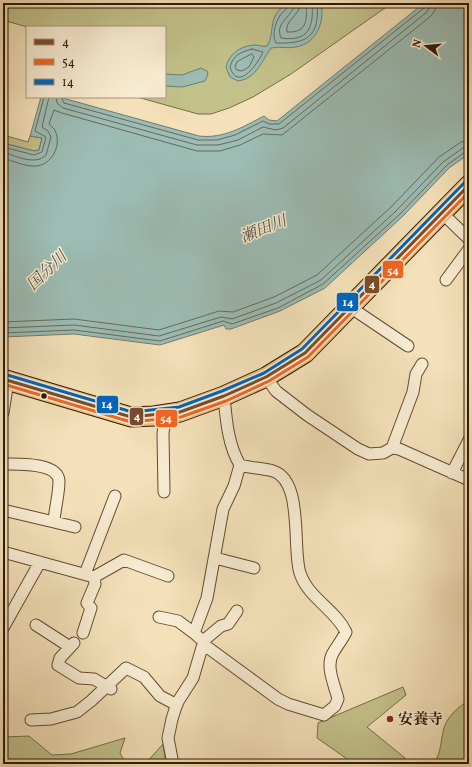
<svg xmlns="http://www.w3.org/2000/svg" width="472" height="767" viewBox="0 0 472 767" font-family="Vollkorn,'Noto Serif JP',serif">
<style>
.green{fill:#c2c18a;stroke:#7a6d48}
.water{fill:#9cbcb4;stroke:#717b6e}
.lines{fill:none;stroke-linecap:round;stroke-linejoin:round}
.shore{stroke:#666a5c;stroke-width:1}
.street-casing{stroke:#624b32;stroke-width:13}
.highway-casing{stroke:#311905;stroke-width:21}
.street{stroke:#f8ecd2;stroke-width:11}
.highway{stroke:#eac07c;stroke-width:19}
.bus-1-casing{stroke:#f8ecd2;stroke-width:6}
.bus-2-casing{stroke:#f8ecd2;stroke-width:6}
.bus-3-casing{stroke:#f8ecd2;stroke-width:6}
.bus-1{stroke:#7a4b2a;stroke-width:3}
.bus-2{stroke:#f26522;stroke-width:3}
.bus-3{stroke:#0065bd;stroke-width:3}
.bus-dot{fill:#311905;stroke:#f8ecd2;stroke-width:1.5}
.poi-dot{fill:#8f2418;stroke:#f8ecd2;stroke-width:1.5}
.labels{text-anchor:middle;stroke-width:3;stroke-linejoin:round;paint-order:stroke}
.poi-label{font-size:15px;font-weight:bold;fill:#311905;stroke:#f8ecd2;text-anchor:start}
.water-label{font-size:16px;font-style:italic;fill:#565242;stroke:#f8ecd2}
.line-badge{stroke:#f8ecd2;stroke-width:1.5}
.badge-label{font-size:11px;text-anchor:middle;font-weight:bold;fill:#fff}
</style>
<rect width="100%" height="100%" fill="#f4e1b9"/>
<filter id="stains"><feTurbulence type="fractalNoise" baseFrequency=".005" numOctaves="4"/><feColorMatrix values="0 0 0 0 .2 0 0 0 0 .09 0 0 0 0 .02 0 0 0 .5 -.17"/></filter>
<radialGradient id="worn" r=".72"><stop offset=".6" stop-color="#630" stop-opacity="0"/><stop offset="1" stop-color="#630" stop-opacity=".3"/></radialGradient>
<path class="green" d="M3,3h389l-101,71 -38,23 -24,11 -18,6h-13l-61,-17h28v-70h-138l-24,-7z
M3,135l25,7 2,-6 12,2 -3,12 -5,1 -31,-8z
M403,687l3,8 -39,32 38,31v6h-54l-1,-3 -33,-23 1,-15z
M469,700v64h-35c8,-14 6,-21 10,-36 4,-13 15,-21 25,-28z
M29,736l23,19 19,-1 54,-16 -5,15 6,11h-123v-27z
M163,744l3,20h-21z"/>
<path class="water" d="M289,3h32c4,19 -4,40 -25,44 -8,2 -16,-1 -25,1 -10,14 -14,30 -33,33l-8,-4 -4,-10c3,-13 14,-21 28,-22 5,0 9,2 13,1 9,-14 -1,-32 22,-43z
M424,3h45v151l-20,14 -46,48 -78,72 -45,23 -49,18h-5l-2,-4 -64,20 -86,-11 -71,3v-194l31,8 5,-1 3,-12 -12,-2 11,-39h18l140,39c24,3 44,-9 65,-20l5,4 8,1z
M201,68l6,3 1,3 -3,7 -23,6 -17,-1v-12l17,1z"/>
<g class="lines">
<path class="shore" d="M290,3c-1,5 -4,6 -8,10 -6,7 -11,21 -6,30 31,1 44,-6 41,-40
M295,3c-1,13 -21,19 -14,35 28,4 33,-11 31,-35
M301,3c-1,12 -17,18 -14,29 21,1 20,-13 19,-29
M252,49l11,3c-4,10 -25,41 -33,15 3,-12 11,-15 22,-18z
M252,54l2,3 -5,10 -7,4 -5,-1 -2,-3 2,-5z
M56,97l1,6 6,5 134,37h21l20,-5 25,-13 13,3 7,-2 144,-116 4,-9
M61,97l3,6 134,37h19l18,-5 28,-14 6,3h10l145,-116 2,-5
M3,147l31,8 8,-3 4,-15 -11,-6 9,-34
M3,152c13,4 32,14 43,3l5,-18 -3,-6 -6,-4 7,-30
M3,158c10,3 23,9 33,8 15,-1 25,-19 20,-33 -1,-4 -4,-6 -7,-9l5,-14 8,3 135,38h23l20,-6 23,-11 19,1 149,-119 4,-6 2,-7
M3,322l71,-3 85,11 60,-19 14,1 41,-15 43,-22 75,-69 47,-49 22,-15 8,-2
M3,328l71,-3 85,11 62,-19 11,2 44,-16 45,-23 76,-70 46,-48 20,-14 6,-2
M3,333l71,-3 86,11 63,-20 9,3 46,-16 45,-24 77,-70 47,-49 18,-13 4,-1"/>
<defs>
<path id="street" d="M442,213l27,26
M446,280l23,-31
M350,307l58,39
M266,377l10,14 31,24 51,34 11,5 14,-1 9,-5 7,1 70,31
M224,396c2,23 4,49 16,69l-6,21 -11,23 -16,89 -13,35 9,8v3l75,55 10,5 36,11 11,-9 3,-7c-3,-13 -13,-33 -5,-46 4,-7 9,-13 13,-21 -11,-23 -38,-34 -46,-59 -8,-24 4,-92 -27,-102 -11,-3 -23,-3 -33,-6
M3,413l5,-32
M392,448l21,-56 3,-18 6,-10
M3,464c13,0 55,-2 56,17 0,13 -4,27 -5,40
M452,473l17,-33
M164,492l-1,-59 3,-19
M3,510l72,17
M3,552l91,25 30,-17 44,16
M215,558l39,10
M85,574l30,-78
M159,617l19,4 16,12
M36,625l34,22
M3,628l37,-66
M83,633l8,-25 -4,-5 8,-19 -1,-7
M203,641l18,-15 7,-2 9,-13
M74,643l-14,15 -2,7 21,13 15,1 17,10
M31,720l20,-1 26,-7 14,-11 35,-33 18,9 16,19 17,9
M173,764l-5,-26 4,-19 5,-16 16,-25 10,-34"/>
<path id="highway" d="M3,379l128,38 23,-1 26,-4 44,-16 42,-19 39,-24 164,-168"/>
</defs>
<use href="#street" class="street-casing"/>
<use href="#highway" class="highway-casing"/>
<use href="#street" class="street"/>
<use href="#highway" class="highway"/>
<defs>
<path id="bus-1" d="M3,379l128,38 49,-5 44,-16 42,-19 39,-24 164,-168"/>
<path id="bus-2" d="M3,384l128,38 50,-5 45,-16 43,-20 39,-24 161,-165"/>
<path id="bus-3" d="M4,374l128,38 47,-5 43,-16 42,-18 38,-24 163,-167"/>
</defs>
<use href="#bus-1" class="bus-1-casing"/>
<use href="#bus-2" class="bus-2-casing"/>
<use href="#bus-3" class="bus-3-casing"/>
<use href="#bus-1" class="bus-1"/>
<use href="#bus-2" class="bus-2"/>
<use href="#bus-3" class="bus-3"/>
</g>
<circle class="bus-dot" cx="44" cy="396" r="3.5"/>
<circle class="poi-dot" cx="390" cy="719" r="4"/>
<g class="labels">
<g class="poi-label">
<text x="398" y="724">安養寺</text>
</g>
<g class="water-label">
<text transform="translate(263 228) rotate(-22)" y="6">瀬田川</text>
<text transform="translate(46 270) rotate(-44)" y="6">国分川</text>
</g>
</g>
<g class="line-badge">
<rect x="382" y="260" width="22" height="19" rx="4" fill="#f26522"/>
<rect x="364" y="275" width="16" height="19" rx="4" fill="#7a4b2a"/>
<rect x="336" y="292" width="23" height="20" rx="4" fill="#0065bd"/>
<rect x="96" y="395" width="23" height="19" rx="4" fill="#0065bd"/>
<rect x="129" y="407" width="15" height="19" rx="4" fill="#7a4b2a"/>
<rect x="155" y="409" width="23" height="19" rx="4" fill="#f26522"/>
</g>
<g class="badge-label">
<text x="393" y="274">54</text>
<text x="372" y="288">4</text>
<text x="348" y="306">14</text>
<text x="107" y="408">14</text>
<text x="137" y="420">4</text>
<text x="166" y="422">54</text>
</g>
<rect width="472" height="767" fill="none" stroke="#f4e1b9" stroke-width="16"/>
<rect x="4" y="4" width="464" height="759" fill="none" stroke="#311905" stroke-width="2"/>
<rect x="8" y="8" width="456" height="751" fill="none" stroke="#311905"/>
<rect x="26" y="26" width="140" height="72" fill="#f8ecd2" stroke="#a89880"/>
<rect x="34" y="39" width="20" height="6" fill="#7a4b2a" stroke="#a89880"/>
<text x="62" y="46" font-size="12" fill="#311905">4</text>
<rect x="34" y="59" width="20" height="6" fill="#f26522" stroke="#a89880"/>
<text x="62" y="66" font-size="12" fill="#311905">54</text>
<rect x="34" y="79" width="20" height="6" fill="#0065bd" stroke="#a89880"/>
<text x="62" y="86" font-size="12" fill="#311905">14</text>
<g transform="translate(426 46) rotate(286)" stroke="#f8ecd2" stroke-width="3" paint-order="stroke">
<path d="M0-3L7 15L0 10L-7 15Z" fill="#311905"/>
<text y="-6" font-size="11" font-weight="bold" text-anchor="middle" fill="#311905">N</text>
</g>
<rect width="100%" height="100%" filter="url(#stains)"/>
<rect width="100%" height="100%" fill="url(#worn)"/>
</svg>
